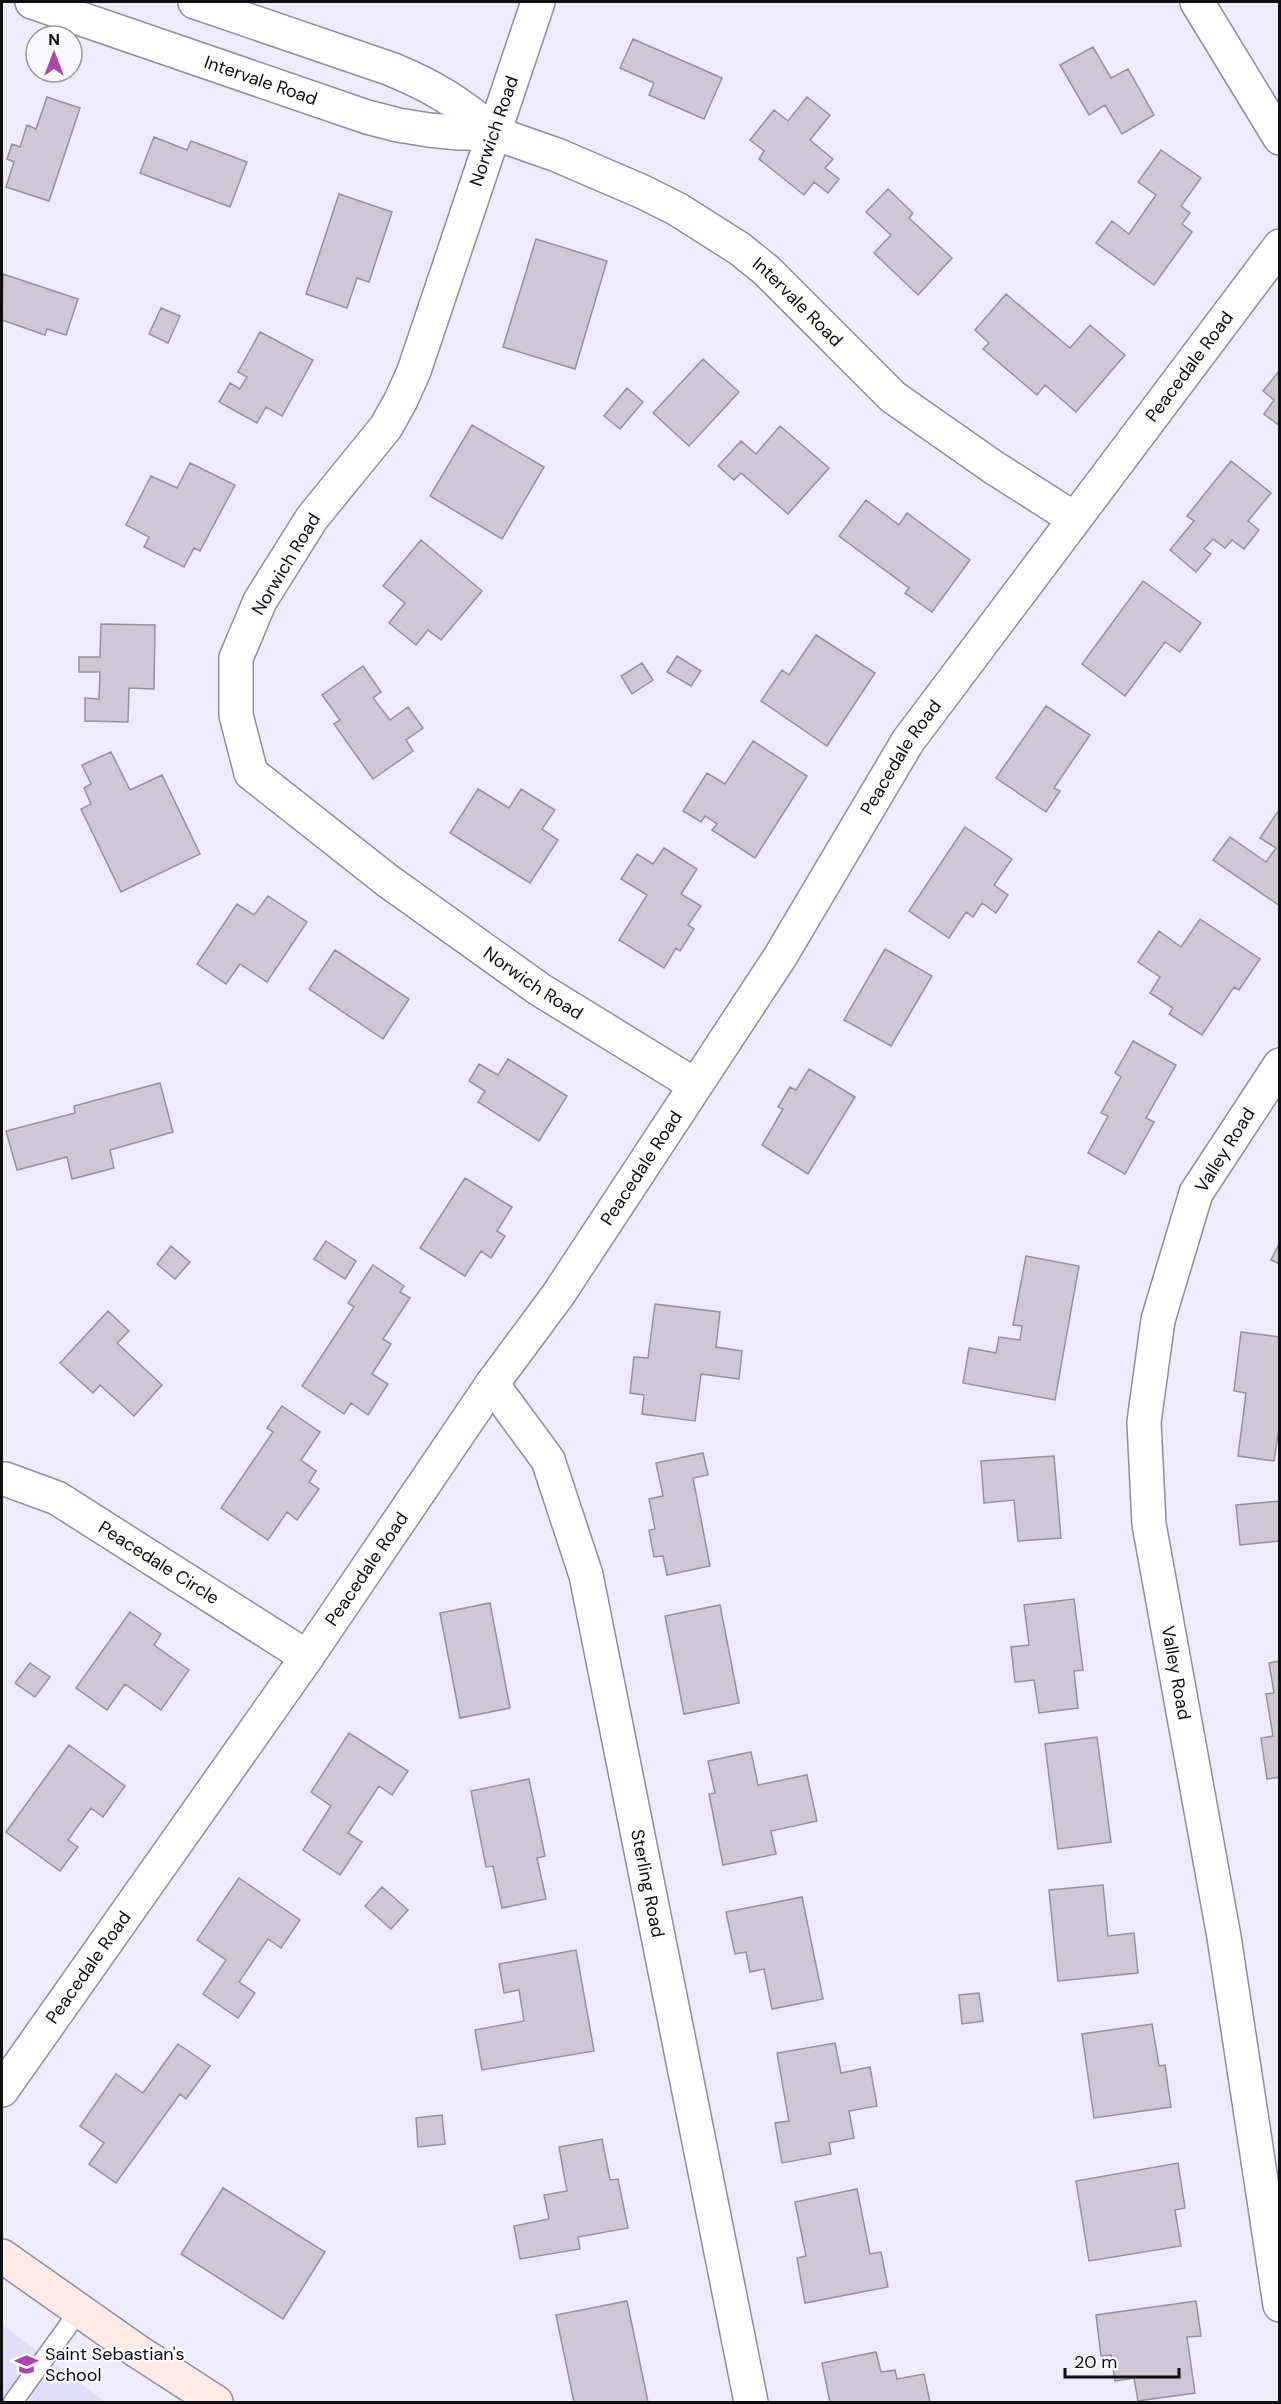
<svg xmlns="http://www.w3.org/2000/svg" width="1281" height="2404" viewBox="0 0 1281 2404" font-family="'DM Sans',sans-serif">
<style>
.built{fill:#e0ddf6}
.building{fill:#cec7d7;stroke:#97909f;stroke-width:1.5}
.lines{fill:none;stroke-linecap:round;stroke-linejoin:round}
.service-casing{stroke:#908e9e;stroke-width:21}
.minor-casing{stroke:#908e9e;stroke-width:36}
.secondary-casing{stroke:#908e9e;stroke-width:36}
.service{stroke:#fff;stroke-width:18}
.minor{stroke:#fff;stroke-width:33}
.secondary{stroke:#feebe6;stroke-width:33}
.labels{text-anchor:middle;stroke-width:4.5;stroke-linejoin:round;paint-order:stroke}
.street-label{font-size:18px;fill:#0d0d12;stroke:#fafafd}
.poi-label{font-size:18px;fill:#0d0d12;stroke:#fafafd;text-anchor:start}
</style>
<rect width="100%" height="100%" fill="#edebfc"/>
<path class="built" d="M2,2325l103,77h-103z"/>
<path class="building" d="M633,39l89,39 -18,41 -55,-24 5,-12 -34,-15z
M1093,47l18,31 17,-9 26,46 -32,19 -17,-29 -16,10 -29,-50z
M47,97l33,11 -31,93 -43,-14 8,-25 -7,-3 5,-15 8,3 7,-22 9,4z
M807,97l23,18 -20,25 23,19 -8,9 14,11 -11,14 -14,-11 -10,13 -45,-36 5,-8 -14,-11 24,-30 14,11z
M154,137l33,13 4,-9 56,21 -17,45 -90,-34z
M1161,150l40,28 -20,28 9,7 -8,11 10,8 -38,53 -58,-42 16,-22 17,13 27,-39 -18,-13z
M888,189l25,24 -4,5 43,40 -34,37 -44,-42 17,-18 -25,-23z
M339,194l53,18 -23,70 -12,-4 -10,30 -41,-14z
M536,239l71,22 -32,108 -72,-22z
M3,274l75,25 -12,36 -19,-6 -2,6 -43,-15z
M1006,294l64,54 20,-23 35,30 -49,57 -31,-27 -8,10 -54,-46 6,-6 -14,-13z
M161,308l19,8 -12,27 -19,-9z
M260,332l53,28 -31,56 -16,-9 -9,16 -38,-21 11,-19 10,6 7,-12 -9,-5z
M703,359l36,33 -50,54 -36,-33z
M1280,370v56l-16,-12 10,-14 -11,-9z
M627,388l16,14 -23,27 -16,-13z
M472,425l72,42 -42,72 -72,-43z
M780,426l49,42 -41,46 -47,-41 -7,7 -16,-14 23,-25 15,13z
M1231,461l40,32 -23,28 11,9 -15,19 -12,-9 -7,8 -12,-9 -9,10 7,5 -15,18 -26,-22 24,-29 -7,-5z
M190,463l45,22 -35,66 -6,-3 -10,19 -40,-20 5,-10 -23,-12 25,-49 26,12z
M866,500l33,25 8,-12 63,47 -38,52 -27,-19 4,-5 -70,-52z
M421,540l61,51 -41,49 -13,-10 -12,15 -27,-22 16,-20 -22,-17z
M1143,581l58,42 -21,29 -15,-10 -40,54 -43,-32z
M101,624l54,1 -1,64 -25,-1 -1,34 -43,-1v-23l14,1 1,-27h-21v-15h21z
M816,635l59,38 -48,73 -66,-45 21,-31 7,5z
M677,656l24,15 -10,15 -24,-14z
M642,663l11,17 -21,14 -11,-18z
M363,666l18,26 -8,6 17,22 18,-13 15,21 -17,12 7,11 -40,28 -39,-55 6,-4 -18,-25z
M1046,706l44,29 -36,53 6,3 -14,21 -50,-34z
M753,741l54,35 -52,82 -43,-28 5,-6 -12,-8 -4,6 -18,-11 24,-38 18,11z
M111,752l19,38 32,-15 38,79 -79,38 -40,-83 10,-5 -7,-16 7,-4 -9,-19z
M478,789l31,19 12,-19 34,21 -13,19 16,11 -28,43 -80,-50z
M1279,810h1v96l-67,-46 17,-23 36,25 10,-14 -16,-10z
M965,827l47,32 -18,26 14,10 -12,18 -14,-10 -9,14 -7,-5 -17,26 -40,-27z
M664,848l33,21 -16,25 20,12 -13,19 6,4 -14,22 -4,-3 -12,20 -45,-28 28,-45 -26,-16 16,-25 16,10z
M268,896l39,26 -40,60 -27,-18 -14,20 -29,-20 40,-60 17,11z
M1200,919l60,40 -21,31 -5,-3 -32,48 -33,-21 4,-6 -23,-15 10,-16 -22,-15 21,-31 22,16z
M885,949l47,27 -41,70 -47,-26z
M335,950l74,49 -26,40 -74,-50z
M1133,1041l43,24 -30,53 8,4 -29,52 -37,-21 20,-37 -7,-3 20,-36 -6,-4z
M508,1059l59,37 -28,45 -61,-39 7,-11 -16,-10 10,-17 19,11z
M809,1069l46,28 -47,77 -46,-29 21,-36 -5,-2 12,-20 6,3z
M160,1083l13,49 -63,18 4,18 -42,11 -5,-22 -50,13 -11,-39 69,-18 -1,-7z
M465,1178l47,29 -15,24 8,5 -14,22 -10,-7 -16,25 -45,-28z
M326,1241l30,20 -11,18 -31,-20z
M1280,1242v22l-9,-4z
M171,1246l19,16 -15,17 -18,-15z
M1026,1256l53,10 -24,134 -92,-17 6,-35 27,5 3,-16 21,3 2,-14 -9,-1z
M373,1265l31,21 -4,6 10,6 -27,41 8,5 -19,30 16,10 -20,31 -17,-12 -7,11 -42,-28 52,-79 -6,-4z
M655,1304l65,8 -4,35 26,4 -3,28 -38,-5 -6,47 -53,-7 2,-19 -14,-2 4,-36 14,1z
M108,1311l21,20 -12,12 45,42 -28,31 -34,-31 -7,8 -33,-30z
M1241,1332l39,5v84l-6,40 -36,-5 8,-63 -12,-2z
M282,1406l38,26 -19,28 15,11 -7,11 10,7 -22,31 -10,-8 -19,28 -47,-32 52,-76 -6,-4z
M703,1453l5,22 -15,3 17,88 -43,9 -4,-19 -9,1 -5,-27 6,-1 -6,-30 14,-3 -7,-33z
M1054,1456l7,82 -43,3 -4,-41 -30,3 -3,-42z
M1280,1501v40l-40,4 -4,-40z
M1074,1599l9,71 -9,1 4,37 -39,5 -5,-33 -19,2 -4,-35 18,-2 -5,-40z
M490,1603l20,105 -50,10 -20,-105z
M720,1605l19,98 -55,11 -19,-98z
M130,1612l31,22 -7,11 35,25 -28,40 -36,-26 -18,26 -31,-22z
M1280,1661v116l-13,2 -6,-41 12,-2 -7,-42 8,-1 -5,-30z
M30,1663l20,14 -15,20 -20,-14z
M349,1733l59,38 -16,24 -13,-9 -31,47 14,9 -22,33 -37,-25 28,-44 -20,-14z
M1097,1737l14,105 -53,7 -13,-105z
M69,1745l56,41 -22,31 -12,-9 -23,32 10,7 -18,24 -54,-39z
M751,1752l7,33 49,-10 10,46 -46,10 5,23 -53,11 -14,-71 6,-1 -7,-32z
M529,1779l16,77 -8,2 9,41 -44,9 -9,-42 -7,1 -15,-76z
M239,1878l61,42 -19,28 -13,-9 -29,43 16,11 -17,25 -35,-24 23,-34 -29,-20z
M1103,1885l5,51 26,-3 4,40 -80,8 -9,-91z
M382,1887l26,23 -17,19 -26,-23z
M802,1897l21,102 -51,10 -8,-40 -14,3 -4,-20 -11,2 -9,-42z
M576,1950l18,101 -112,19 -7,-40 49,-9 -5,-31 -15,3 -5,-29z
M979,1993l4,28 -21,3 -3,-29z
M1152,2024l7,42 6,-1 6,42 -77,11 -12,-84z
M835,2043l6,30 29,-6 7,39 -28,5 5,27 -25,5 2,11 -49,9 -7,-40 14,-2 -12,-68z
M178,2044l32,22 -24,33 -6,-5 -64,89 -27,-19 15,-21 -24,-17 36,-52 27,19z
M442,2115l3,29 -27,3 -2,-29z
M602,2139l8,41 8,-1 10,49 -50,9 2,12 -60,10 -6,-33 35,-7 -5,-24 23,-4 -8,-44z
M1178,2163l7,45 -10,2 6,36 -92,15 -13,-80z
M223,2188l102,64 -42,67 -102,-65z
M857,2189l13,65 11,-2 7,35 -83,16 -8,-45 9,-2 -11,-54z
M627,2301l21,101h-74l-18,-87z
M1196,2301l5,35 -14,1 8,56 -57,8 -4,-23 -19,3 -4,-26 -10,1 -5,-41z
M876,2352l5,20 14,-2 2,9 27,-5 6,28h-100l-8,-39z"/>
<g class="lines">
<defs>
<path id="service" d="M13,2402l66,-91"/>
<g id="minor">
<path id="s1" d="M32,2l335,115 31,8 31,5 30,3h35l63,22 86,37 34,17 63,40 26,21 127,127 100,70 80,51"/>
<path d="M195,2l196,67c41,17 70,34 103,64"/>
<path id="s2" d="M538,2l-124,369 -13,29 -15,27 -74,91 -52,83 -24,57v57l15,58 137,108 151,108 156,96"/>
<path d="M1197,2l83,136"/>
<path id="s3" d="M1280,1065l-84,128 -38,127 -14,102 5,102 75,413 56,368"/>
<path id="s4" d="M492,1384l56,76 38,115 165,827"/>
<path id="s5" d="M5,1479l52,19 250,159"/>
<path id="s6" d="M2,2090l305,-433 185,-273 66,-89 222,-338 128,-216 372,-495"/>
</g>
<path id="secondary" d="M2,2256l135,95 79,51"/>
</defs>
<use href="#service" class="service-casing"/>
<use href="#minor" class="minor-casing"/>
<use href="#secondary" class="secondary-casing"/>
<use href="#service" class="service"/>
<use href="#minor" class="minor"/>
<use href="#secondary" class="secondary"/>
</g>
<defs>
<symbol id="school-bare" viewBox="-9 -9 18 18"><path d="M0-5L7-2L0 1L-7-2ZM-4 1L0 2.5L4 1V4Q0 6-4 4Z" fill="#ad46ab" stroke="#fafafd" stroke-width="2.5" paint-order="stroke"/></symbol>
</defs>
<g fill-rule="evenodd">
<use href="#school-bare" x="10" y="2348" width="33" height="33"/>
</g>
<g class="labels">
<g class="street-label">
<text dy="6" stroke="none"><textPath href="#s1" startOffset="242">Intervale Road</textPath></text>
<text transform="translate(494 131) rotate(-71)" y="6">Norwich Road</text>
<text dy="6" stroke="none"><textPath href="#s1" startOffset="834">Intervale Road</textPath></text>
<text dy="6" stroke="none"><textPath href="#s6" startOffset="2094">Peacedale Road</textPath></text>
<text transform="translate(286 564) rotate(-59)" y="6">Norwich Road</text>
<text dy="6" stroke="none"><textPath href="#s6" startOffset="1608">Peacedale Road</textPath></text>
<text dy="6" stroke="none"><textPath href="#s2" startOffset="1198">Norwich Road</textPath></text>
<text transform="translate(1225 1150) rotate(-58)" y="6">Valley Road</text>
<text dy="6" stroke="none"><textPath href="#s6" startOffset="1122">Peacedale Road</textPath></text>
<text dy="6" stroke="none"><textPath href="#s5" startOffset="176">Peacedale Circle</textPath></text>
<text dy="6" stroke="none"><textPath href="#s6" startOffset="636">Peacedale Road</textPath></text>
<text dy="6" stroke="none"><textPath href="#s3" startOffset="642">Valley Road</textPath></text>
<text dy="6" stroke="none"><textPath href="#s4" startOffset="530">Sterling Road</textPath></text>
<text dy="6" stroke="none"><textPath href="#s6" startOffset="150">Peacedale Road</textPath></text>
</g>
<g class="poi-label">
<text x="45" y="2360">Saint Sebastian's<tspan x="45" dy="21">School</tspan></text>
</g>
</g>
<rect width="1281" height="2404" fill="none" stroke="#0d0d12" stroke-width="6"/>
<g transform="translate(54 54)"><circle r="28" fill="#fafafd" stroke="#9b9b9f" stroke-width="1.5"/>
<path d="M0-4.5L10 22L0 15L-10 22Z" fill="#ad46ab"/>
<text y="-9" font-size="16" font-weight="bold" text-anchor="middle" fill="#0d0d12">N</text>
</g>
<path d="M1065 2368v9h114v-9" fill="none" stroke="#0d0d12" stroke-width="3"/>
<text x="1074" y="2368" font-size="18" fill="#0d0d12" stroke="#fafafd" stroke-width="4.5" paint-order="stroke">20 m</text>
</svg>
